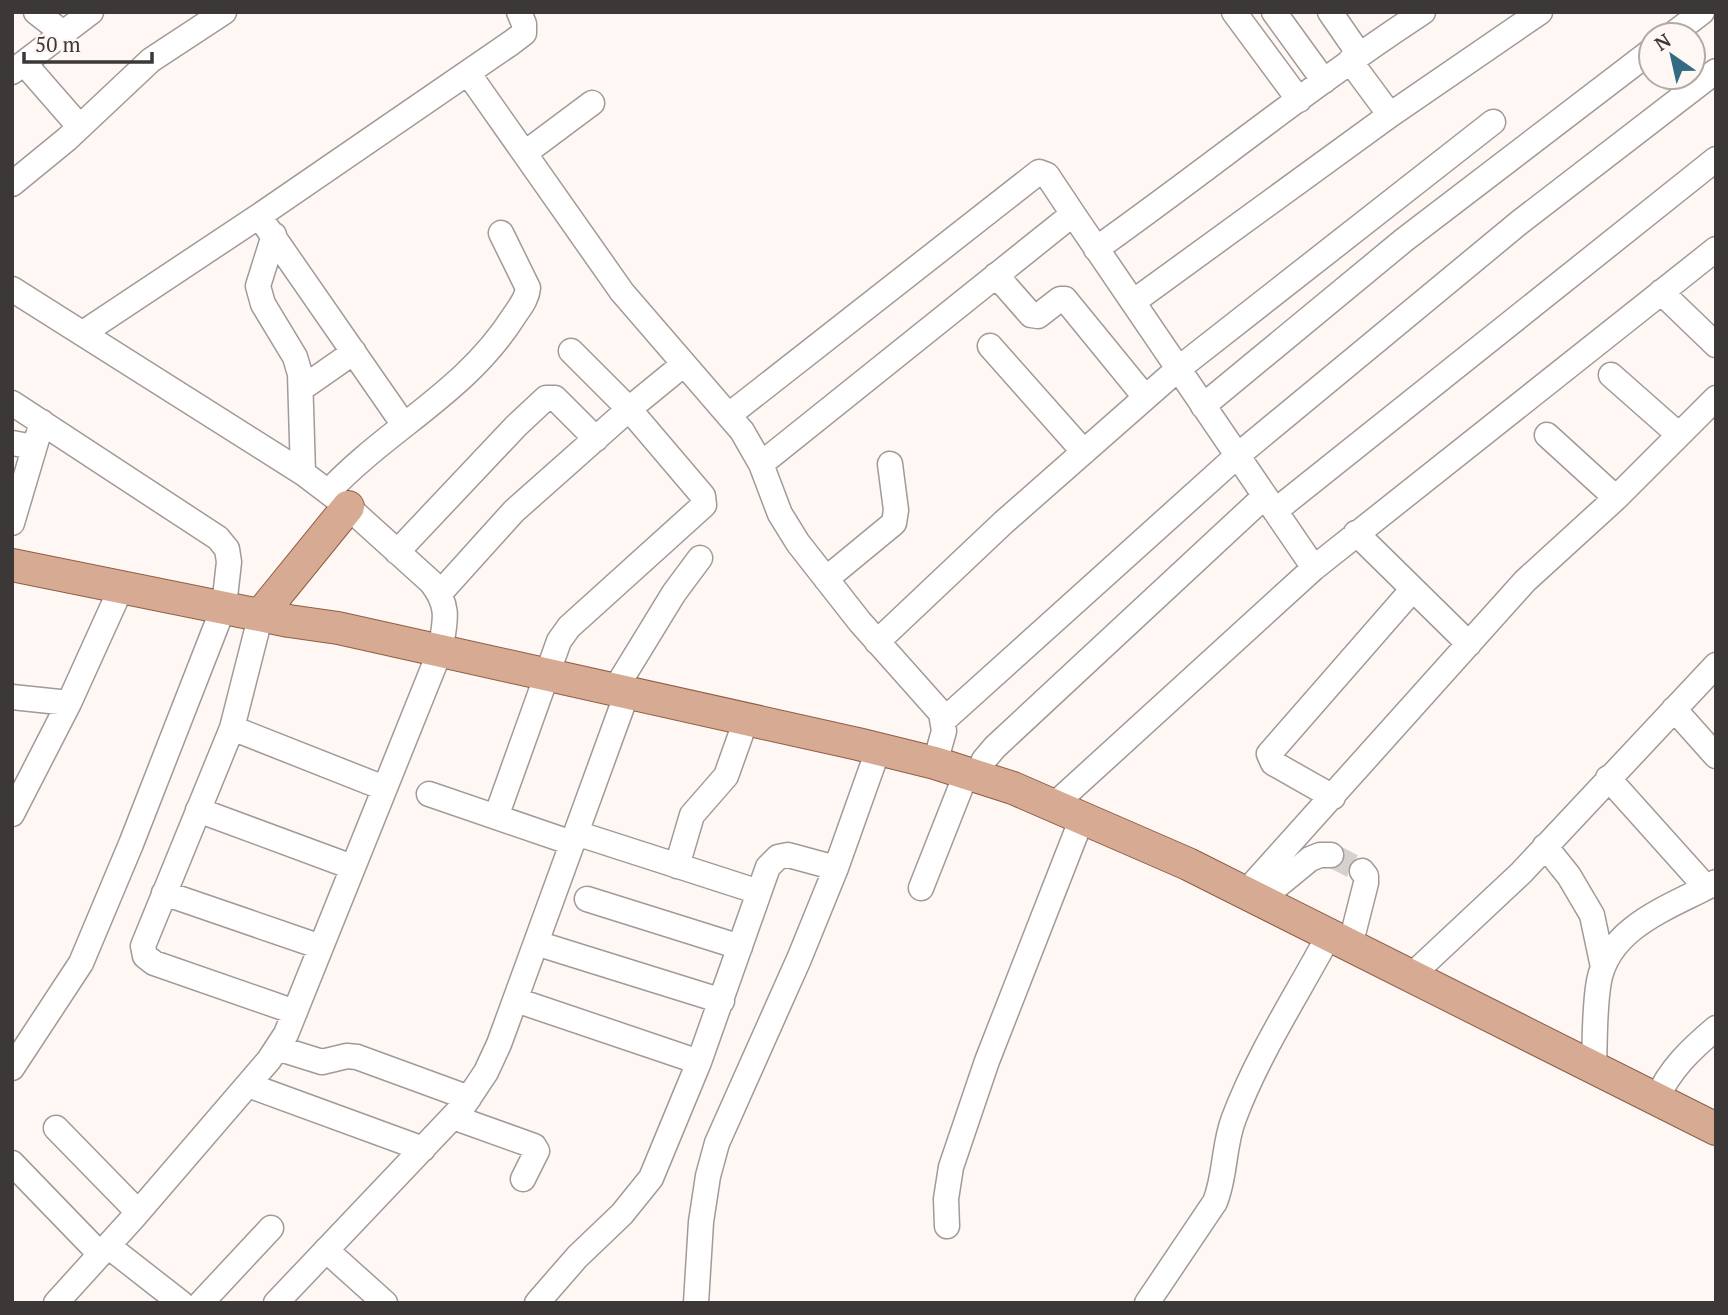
<svg xmlns="http://www.w3.org/2000/svg" width="1728" height="1315" viewBox="0 0 1728 1315" font-family="'PT Serif',serif">
<style>
.lines{fill:none;stroke-linecap:round;stroke-linejoin:round}
.minor-tunnel{stroke:#d7d1cd;stroke-width:24;stroke-dasharray:24 12;stroke-linecap:butt}
.minor-casing{stroke:#a19a97;stroke-width:27}
.major-casing{stroke:#8e5e44;stroke-width:34}
.minor{stroke:#fff;stroke-width:24}
.major{stroke:#d6aa93;stroke-width:32}
</style>
<rect width="100%" height="100%" fill="#fef7f3"/>
<g class="lines">
<path class="minor-tunnel" d="M1331,855l31,16"/>
<defs>
<path id="minor" d="M36,12l27,21
M1234,12l65,88
M1274,12l50,69
M1330,12l29,42
M1672,35l30,-23
M1350,61l40,54
M24,63l55,63
M12,72l79,-60
M468,73l154,219 120,139 19,33 19,50 18,29 62,79 81,91 3,18 -9,32
M525,153l67,-50
M12,184l55,-45 84,-79 73,-48
M259,216l145,209
M274,235l-16,51 5,18 32,53 5,17 3,99
M1096,249c110,-78 214,-163 327,-237
M996,275l35,40 7,1 22,-17h5l80,98
M12,289l291,184 45,34 83,75c20,25 14,40 9,69l-154,383 -17,26 -135,157 -78,86
M1661,292l55,53
M1133,302l257,-187 150,-103
M83,333l176,-117 252,-173 13,-10v-9l-5,-12
M990,346l94,106
M1611,375l68,60
M301,389l53,-37
M12,403l206,135 9,11 2,13 -5,44 -93,238 -50,119 -69,105
M1203,406l201,-166 247,-189
M729,415l310,-243 8,3 26,39
M1547,435l69,63
M12,443l22,4
M761,464l312,-250 241,354
M328,492c60,-64 138,-100 186,-176 6,-9 13,-17 14,-28l-27,-55
M1275,511l441,-352
M12,523l30,-101
M1356,533l113,111
M397,552l119,-126 30,-28h9l41,41
M826,579l68,-56 2,-13 -6,-46
M440,593l74,-82 115,-102 55,-45
M261,614l-29,114 -89,218 2,10 9,7 141,49
M877,642l127,-120 174,-153 315,-247
M614,691l60,-98 26,-35
M12,697l57,6
M1674,709l42,47
M944,720l293,-264 283,-234 196,-151
M232,728l152,60
M975,777l9,-17 11,-13 270,-251
M1608,778l96,107 5,1 7,-4
M429,794l143,49
M1333,797l-60,-34 -4,-9 144,-165
M1054,805l260,-237 402,-319
M198,810l154,57
M12,814l57,-111 53,-117
M496,817l63,-176 10,-14 135,-122 -1,-9 -74,-87 -58,-58
M576,833l183,59
M1545,846l24,30 23,39 11,52
M677,866l15,-51 34,-39 20,-56
M921,888l45,-114
M164,893l157,54
M1245,893l280,-312 91,-83 100,-100
M587,899l153,48
M1260,900l50,-41 10,-4h11
M536,943l186,58
M1350,946l16,-63v-7l-4,-5
M1411,976l110,-103 195,-208
M516,1000l183,62
M277,1048l45,14 25,-6 10,1 112,41
M1594,1068c1,-28 0,-59 5,-87 10,-53 68,-73 110,-95
M248,1085l175,64
M1656,1100c14,-31 34,-50 60,-72
M453,1117l81,29 3,5 -14,28
M56,1128l82,84
M12,1163l88,91
M947,1226l-1,-27 5,-32 36,-106 95,-243
M108,1246l73,57
M326,1250l59,53
M201,1303l70,-75
M276,1303l188,-198 22,-33 13,-28 128,-351
M537,1303l40,-46 45,-43 29,-36 48,-116 69,-195 10,-10 10,-2 48,13
M696,1303l5,-81 7,-46 9,-33 82,-184 37,-91 42,-118
M1147,1303l68,-101c11,-27 8,-56 19,-84 24,-64 63,-123 95,-183"/>
<path id="major" d="M12,565l277,56 49,7 520,116 77,19 78,25 175,76 528,265
M261,614l87,-107"/>
</defs>
<use href="#minor" class="minor-casing"/>
<use href="#major" class="major-casing"/>
<use href="#minor" class="minor"/>
<use href="#major" class="major"/>
</g>
<rect width="1728" height="1315" fill="none" stroke="#3b3837" stroke-width="28"/>
<g transform="translate(1672 56) rotate(326)"><circle r="33" fill="#fef7f3" stroke="#b0aba8" stroke-width="2"/>
<path d="M0-5L12 26L0 18L-12 26Z" fill="#316b84"/>
<text y="-10" font-size="19" font-weight="bold" text-anchor="middle" fill="#3b3837">N</text>
</g>
<path d="M24 52v10h128v-10" fill="none" stroke="#3b3837" stroke-width="3.5"/>
<text x="35" y="52" font-size="21" fill="#3b3837" stroke="#fef7f3" stroke-width="5" paint-order="stroke">50 m</text>
</svg>
